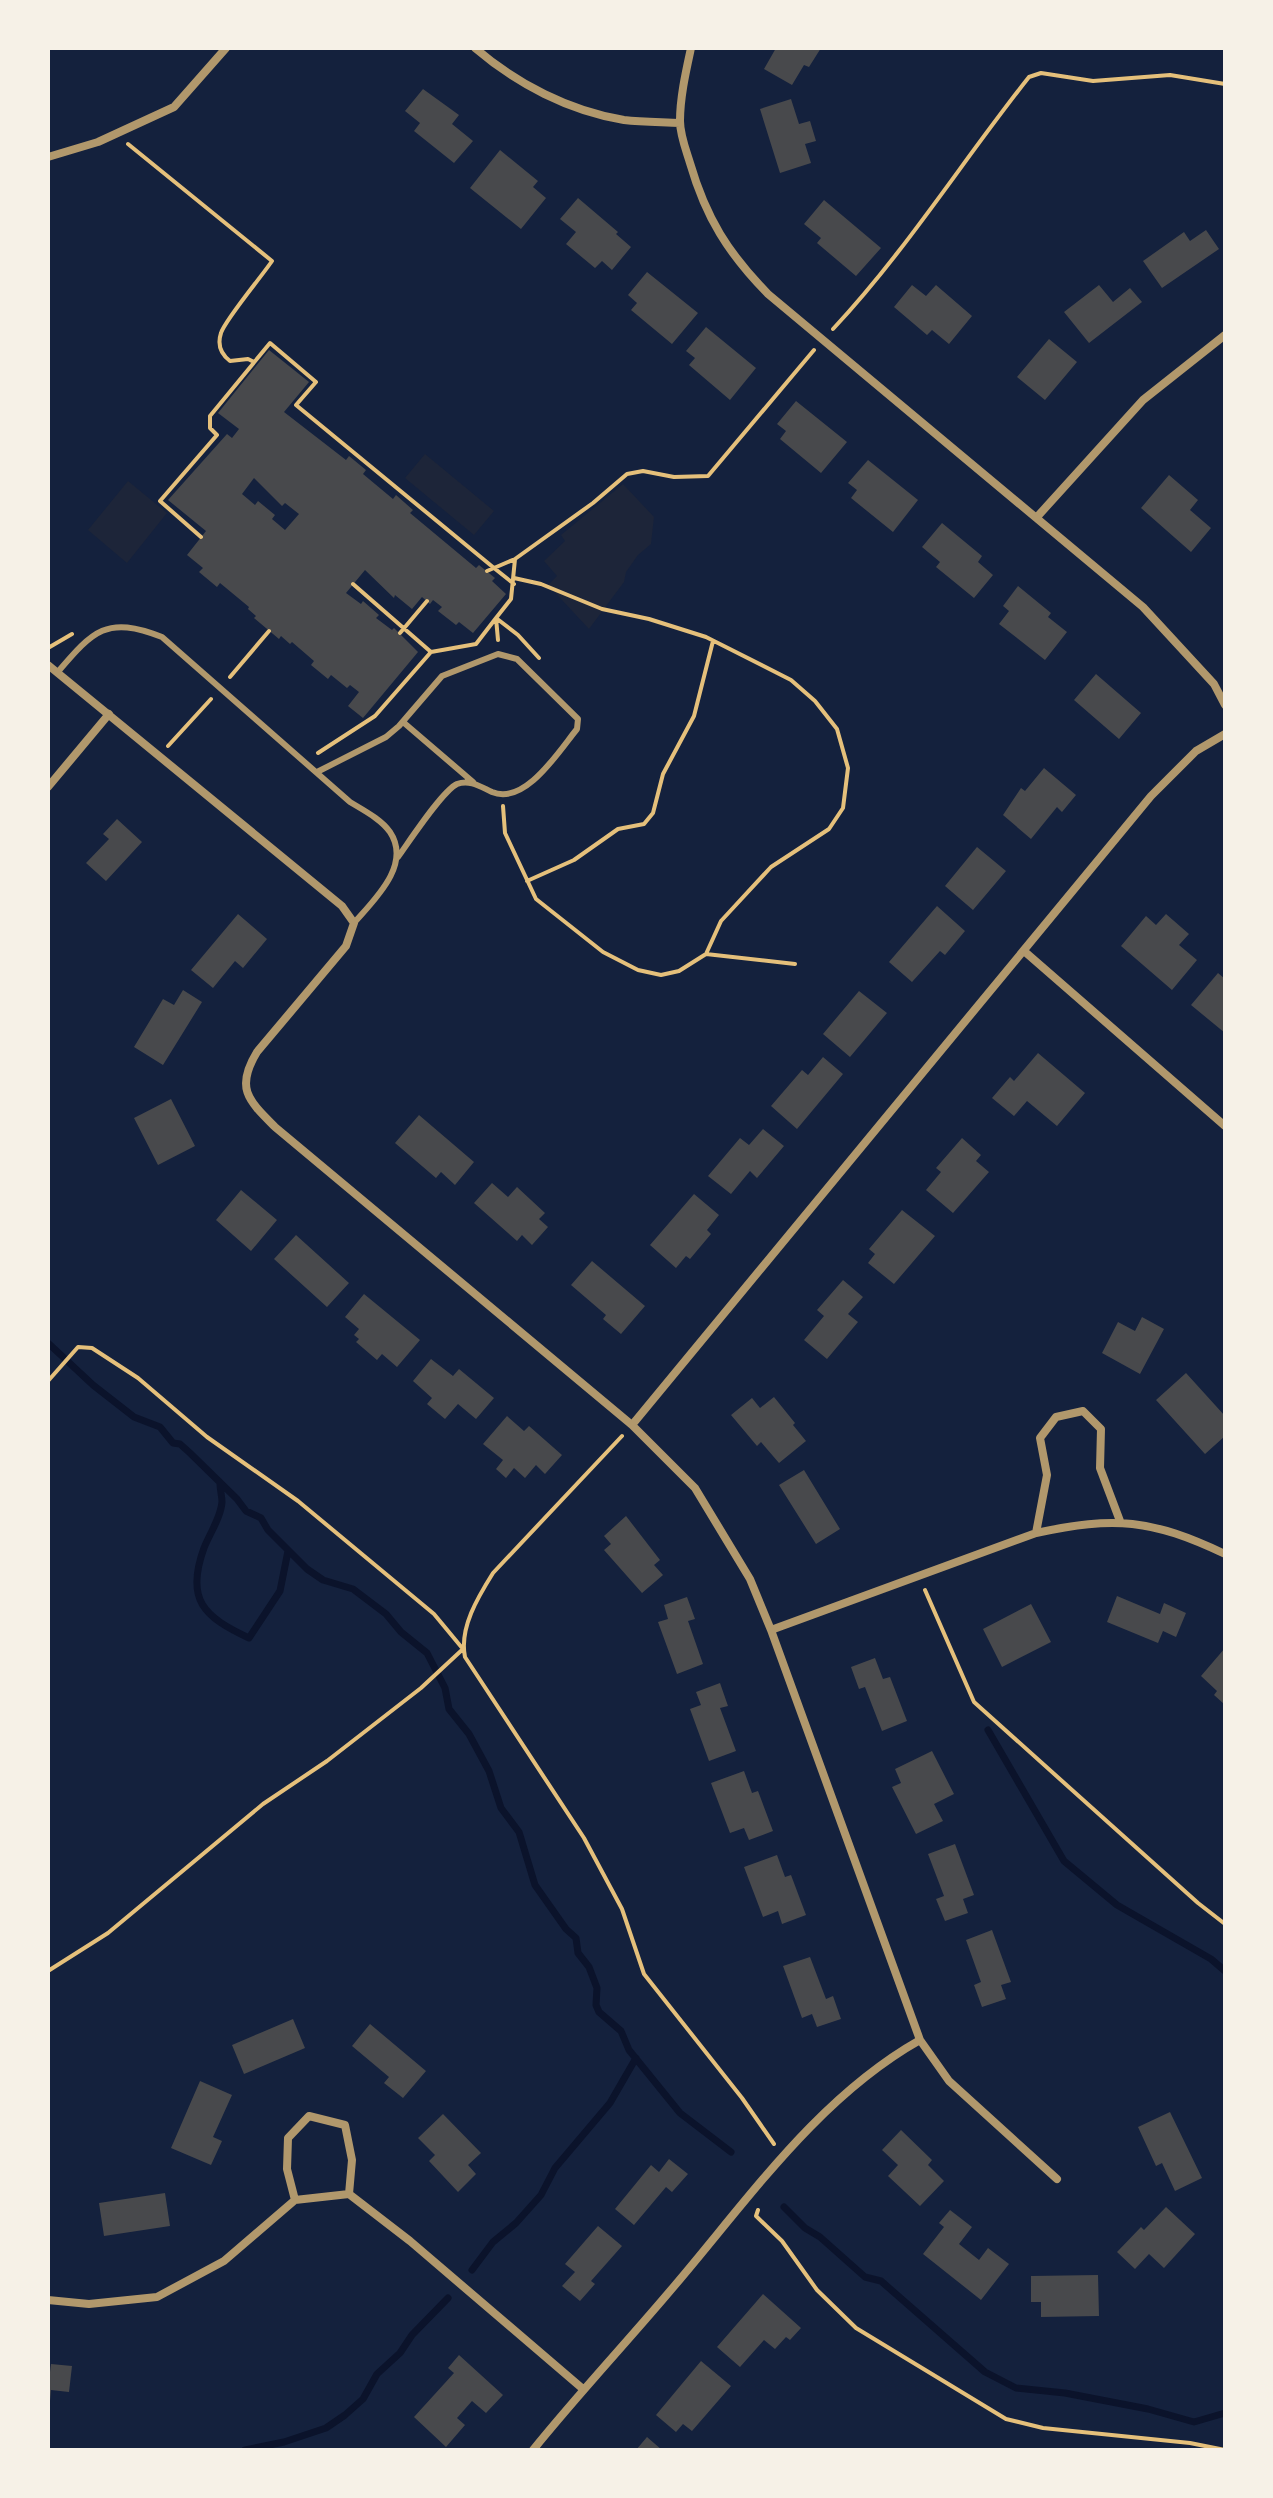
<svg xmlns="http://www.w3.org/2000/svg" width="1273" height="2498" viewBox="0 0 1273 2498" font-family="Overpass,sans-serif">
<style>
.green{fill:#1d2539}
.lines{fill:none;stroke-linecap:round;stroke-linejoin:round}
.stream{stroke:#0b132b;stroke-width:7}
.building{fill:#48494c;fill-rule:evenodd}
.path{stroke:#e5c07b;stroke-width:4}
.service{stroke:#b1986c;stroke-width:6}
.minor{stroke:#b1986c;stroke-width:8}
</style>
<rect width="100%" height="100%" fill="#14213d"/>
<path class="green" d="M425,454l69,57 -20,24 -69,-57z
M128,481l39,32 -40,50 -39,-33z
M623,484l31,33 -3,27 -13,11 -12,17 -2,10 -35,47 -41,-44 9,-9 -13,-15 21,-20 -4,-6z"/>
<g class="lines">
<path class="stream" d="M48,1343l45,42 41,32 26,10 13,16 7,1 10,9 47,46 9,12 15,7 7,12 39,39 16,11 30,9 33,25 15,18 26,21 18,35 4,21 20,25 20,37 12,37 18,24 16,53 31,44 10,9 2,15 11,14 8,21 -1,17 3,7 22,19 8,19 51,63 51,39
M220,1483c0,7 2,13 2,19 -1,15 -12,31 -18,46 -19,52 0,69 45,90l31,-47 8,-40
M988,1730l76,131 53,44 94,54 14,12
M784,2207l21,21 15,9 45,40 16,4 104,91 31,16 49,5 83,16 46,13 31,-9
M472,2270l21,-28 23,-19 25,-28 14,-27 55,-65 26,-45
M245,2450l39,-8 42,-14 19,-13 18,-16 14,-25 23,-21 12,-18 36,-37"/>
</g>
<path class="building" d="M776,48h45l-12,19 -5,-2 -12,20 -28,-16z
M423,89l36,26 -7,9 21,17 -19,22 -40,-32 6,-8 -15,-12z
M791,99l8,25 11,-3 6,20 -11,3 6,19 -31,10 -20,-64z
M500,150l38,31 -5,6 13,11 -25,31 -51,-41z
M578,198l40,34 -2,2 15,13 -19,23 -10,-9 -7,7 -29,-24 10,-12 -16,-13z
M824,200l57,48 -25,28 -39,-33 4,-5 -17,-14z
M1206,230l13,19 -57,39 -19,-27 41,-29 6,9z
M647,272l51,41 -26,31 -41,-34 6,-7 -9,-8z
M912,285l14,11 10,-11 36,31 -23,28 -17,-14 -5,5 -33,-28z
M1099,285l14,17 17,-14 12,14 -53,41 -25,-31z
M706,327l50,41 -26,32 -41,-35 6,-7 -9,-7z
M1049,339l28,23 -32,38 -28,-23z
M269,350l40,32 -25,30 62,48 3,-4 17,14 -3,4 30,25 3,-4 17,15 -3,3 66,55 3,-3 16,13 -3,3 14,13 -33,39 -14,-11 -3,3 -18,-14 4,-4 -9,-7 -3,4 -8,-7 -10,12 -17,-14 -1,3 -29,-28 -19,23 15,11 2,-3 16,14 -3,3 16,12 2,-2 24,24 -55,66 -15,-12 11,-14 -9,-7 -3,3 -16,-13 -3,4 -17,-14 3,-4 -22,-19 -2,2 -9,-8 -2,3 -25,-21 2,-2 -8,-7 1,-2 -29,-24 -3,4 -18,-15 4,-4 -16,-13 19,-24 -38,-31 59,-66 5,4 7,-9 -21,-16zM254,478l28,28 3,-3 14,11 -14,16 -13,-11 3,-4 -17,-14 -3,4 -13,-11z
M796,401l51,41 -26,31 -41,-34 6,-8 -9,-7z
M868,460l50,40 -25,32 -42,-34 6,-8 -9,-7z
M1169,475l29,25 -8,10 21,18 -20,24 -50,-44z
M942,523l40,33 -4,6 15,13 -19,23 -38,-31 4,-5 -18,-15z
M1018,586l33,27 -3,4 19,15 -22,28 -46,-36 10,-13 -6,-5z
M1096,674l45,39 -22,26 -45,-39z
M1044,768l32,27 -14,17 -5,-5 -26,32 -28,-24 18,-27 4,3z
M117,819l25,23 -36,39 -20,-18 23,-24 -6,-5z
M977,847l29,24 -33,39 -28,-24z
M937,906l28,25 -20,24 -5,-4 -28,31 -23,-20z
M238,914l29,25 -24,29 -8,-7 -22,27 -22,-18z
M1166,914l23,20 -10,11 18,15 -25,30 -51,-44 25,-30 10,9z
M1218,973l7,6v54l-34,-28z
M183,990l19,12 -39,63 -29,-18 29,-48 11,6z
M859,991l28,22 -37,44 -27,-23z
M1038,1053l47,40 -28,33 -30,-25 -13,15 -22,-18 18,-21 4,4z
M823,1057l20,17 -46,55 -26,-23 31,-36 6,5z
M171,1099l24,47 -37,19 -24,-47z
M419,1115l55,47 -19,23 -14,-13 -5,6 -41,-35z
M763,1129l21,17 -27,32 -7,-7 -19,23 -23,-18 32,-38 9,7z
M962,1138l19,17 -5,6 13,11 -36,41 -27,-23 15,-18 -5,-4z
M492,1183l16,14 9,-10 28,26 -6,6 9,8 -16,18 -10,-10 -5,6 -43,-38z
M241,1190l36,30 -26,31 -35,-31z
M694,1194l25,21 -12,15 4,4 -21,25 -4,-3 -10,12 -26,-23z
M902,1210l33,26 -41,48 -26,-21 7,-9 -6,-5z
M296,1235l53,48 -22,24 -53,-48z
M592,1261l53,45 -24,28 -18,-15 3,-4 -35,-30z
M843,1280l20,17 -15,17 10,8 -31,37 -23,-19 20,-24 -7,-6z
M364,1294l56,46 -23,27 -15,-13 -5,6 -21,-18 3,-3 -5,-4 5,-6 -14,-12z
M1142,1317l22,12 -24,45 -38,-21 16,-31 17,9z
M431,1359l22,17 6,-7 35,29 -18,21 -18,-15 -13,15 -18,-15 5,-6 -19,-17z
M1186,1373l39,43v20l-20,18 -49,-54z
M774,1397l21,26 -2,2 13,16 -27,22 -18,-21 -4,4 -26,-31 21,-17 8,10z
M507,1416l17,15 5,-5 33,29 -17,19 -9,-9 -11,13 -11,-10 -8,10 -10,-9 7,-9 -20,-16z
M804,1470l36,59 -24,15 -37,-59z
M626,1516l34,44 -6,5 9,10 -21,18 -38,-43 7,-6 -7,-8z
M1117,1596l43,18 4,-11 22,10 -10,24 -13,-6 -5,12 -51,-21z
M687,1597l8,22 -7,2 15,43 -26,10 -19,-52 10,-3 -4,-14z
M1031,1604l20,38 -49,25 -19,-38z
M1225,1648v54l-1,2 -10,-9 3,-4 -16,-15z
M875,1658l8,21 7,-2 17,44 -25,10 -17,-44 -6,2 -8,-22z
M720,1683l8,23 -8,2 16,43 -27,10 -19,-52 11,-4 -5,-13z
M932,1751l22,43 -20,10 9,17 -27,13 -24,-47 9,-4 -6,-14z
M744,1771l8,22 6,-2 15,40 -24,9 -5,-12 -14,5 -19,-50z
M955,1844l19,51 -11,4 5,14 -23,8 -9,-22 8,-3 -16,-42z
M777,1855l8,22 6,-2 15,40 -24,9 -4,-13 -15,6 -19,-50z
M992,1930l19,52 -10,3 5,14 -24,8 -8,-22 7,-3 -15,-42z
M810,1957l16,42 7,-3 8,23 -24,8 -5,-13 -10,4 -19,-52z
M293,2019l12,29 -61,26 -12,-29z
M370,2024l56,47 -23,27 -19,-15 5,-6 -37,-31z
M200,2081l32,14 -19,42 9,4 -11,24 -40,-17z
M1170,2112l32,66 -27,13 -13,-28 -6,3 -18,-39z
M443,2114l38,39 -13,12 8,9 -18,18 -29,-31 6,-6 -17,-17z
M901,2130l31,30 -4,5 16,16 -24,25 -32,-30 10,-11 -16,-15z
M669,2159l19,15 -16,18 -6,-5 -32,38 -19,-16 36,-44 8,7z
M165,2193l5,33 -66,10 -5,-33z
M1166,2207l29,27 -31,34 -15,-14 -14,15 -18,-17 24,-25 3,3z
M950,2210l22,17 -13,17 20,16 9,-12 21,16 -28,36 -58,-46 21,-27 -5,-4z
M598,2226l24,20 -31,35 4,3 -15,17 -18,-15 13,-14 -10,-8z
M1098,2275l1,41 -58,1v-15h-10v-26z
M763,2294l38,34 -11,12 -4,-3 -11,12 -11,-9 -24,27 -23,-20z
M459,2355l44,40 -17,18 -14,-12 -15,17 8,7 -19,22 -32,-30 40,-44 -6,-5z
M701,2361l30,25 -39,45 -9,-7 -7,8 -20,-17z
M51,2364l21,2 -3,26 -18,-2 -1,11 -2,-29h2z
M647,2437l15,13h-26z"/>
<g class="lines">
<path class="path" d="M128,144l144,117c-10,15 -47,59 -51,72 -4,12 0,21 9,28l18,-2 6,3
M833,329c73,-78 130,-169 196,-252l12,-4 52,8 77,-6 55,9
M201,537l-41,-36 57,-66 -7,-7v-12l60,-73 46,39 -20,23 198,163 21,-9 78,-56 34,-29 16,-3 31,6 34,-1 106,-126
M487,571l7,-3 20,16
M353,584l78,68 45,-8 20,-26 22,17 21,23
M400,633l27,-32
M498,640l-2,-22 15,-19 4,-40
M48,648l24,-14
M230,677l39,-46
M168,746l43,-47
M318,753l57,-37 56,-64
M503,806l2,27 31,66 67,53 35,18 23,5 18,-4 27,-17 15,-33 50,-54 58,-38 14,-21 5,-40 -11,-39 -22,-28 -24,-21 -85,-43 -57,-18 -47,-10 -61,-25 -27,-6
M527,881l47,-21 44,-31 26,-5 9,-11 10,-39 31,-58 19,-75
M706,954l89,10
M48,1381l30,-34 14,1 46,30 69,59 91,64 136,113 29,35 -42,39 -94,73 -64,43 -155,129 -60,38
M622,1436l-129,137c-15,24 -34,55 -28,84l119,181 38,71 22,65 98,124 32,46
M925,1590l49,112 224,201 27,21
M758,2210l-2,6 26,25 35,49 39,38 150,91 37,9 147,15 35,7"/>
<path class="service" d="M57,673c36,-42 49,-58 105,-36l188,165c13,8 31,17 40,30 22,33 -16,68 -36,91
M403,722l70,60
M317,772l69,-35 13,-11 43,-50 56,-22 19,5 61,60 -1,10c-18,22 -52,77 -85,63 -11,-5 -22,-13 -35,-8 -15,7 -48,58 -59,73"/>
<path class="minor" d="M475,48c42,36 94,63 149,72 19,2 38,2 56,3
M691,48c-5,23 -11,49 -11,73 0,14 6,29 10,42 16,55 38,90 78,131l375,313 71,77 11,21
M48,157l50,-15 76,-35 52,-59
M1037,517l106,-117 82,-65
M48,665l294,241 12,17 -8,23 -89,106c-22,36 -9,48 18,75l357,298 63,63 55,91 21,51 149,410 29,41 108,98
M48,787l61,-73
M1024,951l201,175
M632,1425l519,-629 45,-45 29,-17
M1036,1533l11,-58 -7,-37 16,-21 27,-6 18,18 -1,39 20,53
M771,1630l265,-97c79,-17 115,-14 189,21
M295,2200l-8,-31 1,-31 21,-22 36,9 7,35 -3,34
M48,2300l41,4 68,-7 67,-36 71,-61 54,-6 61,47 173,148
M533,2450c46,-57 96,-110 143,-166 74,-87 143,-187 244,-244"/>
</g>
<rect width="1273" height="2498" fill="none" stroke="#f6f1e7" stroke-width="100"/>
</svg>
